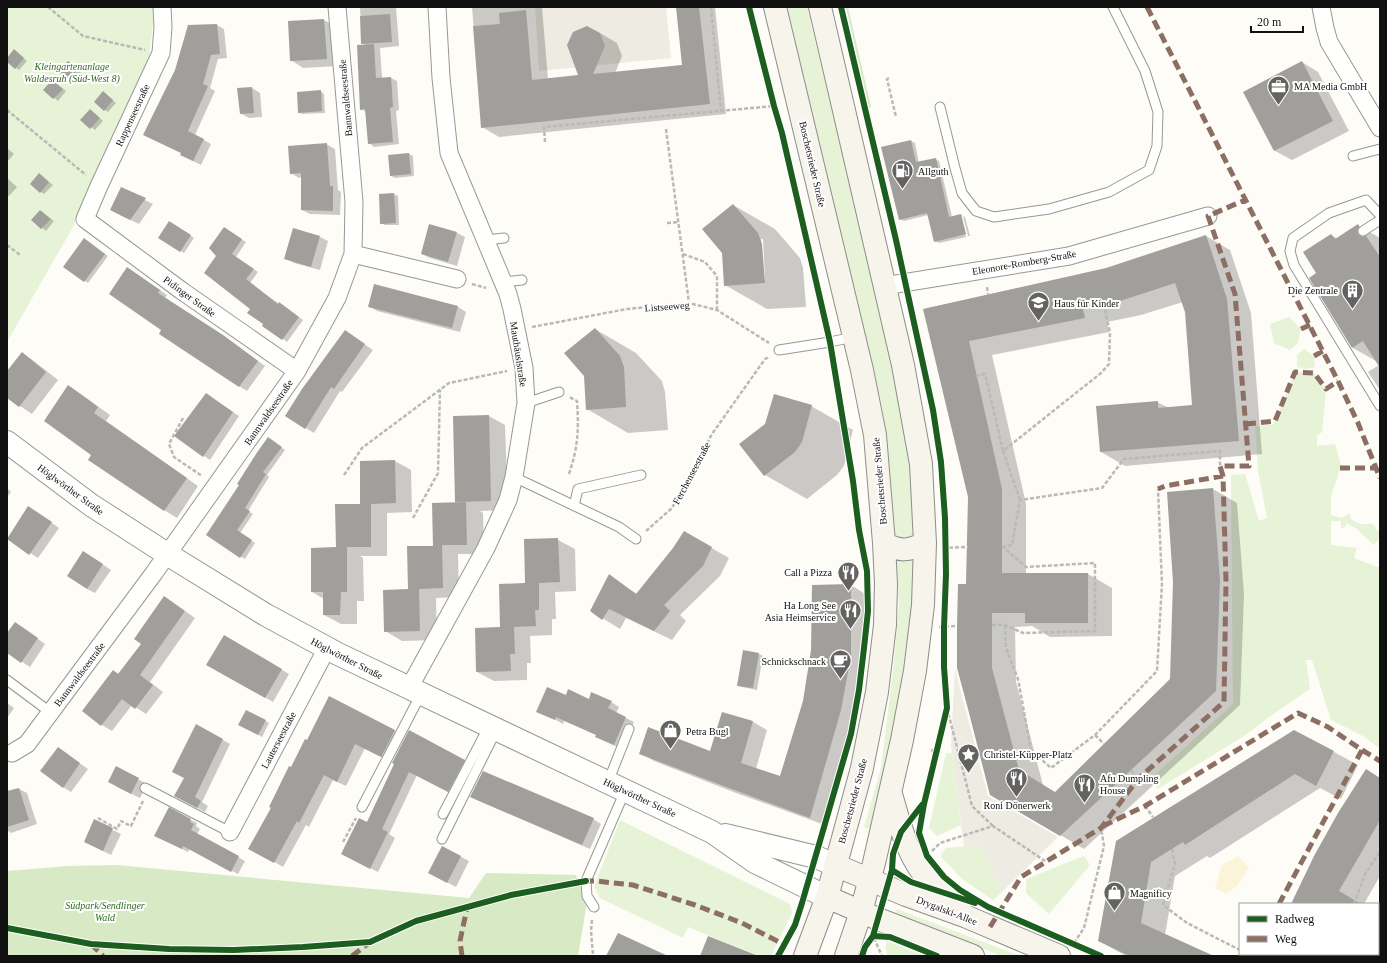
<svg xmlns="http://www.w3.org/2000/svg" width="1387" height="963" viewBox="0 0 1387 963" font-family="'Times New Roman',serif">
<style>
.green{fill:#e7f3d7}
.forest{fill:#d8eac5}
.sand{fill:#fcf4d9}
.plaza{fill:#edebe2}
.shadow{fill:#0003;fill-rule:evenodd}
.building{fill:#a19f9c}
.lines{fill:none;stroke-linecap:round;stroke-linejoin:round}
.service-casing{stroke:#979795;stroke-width:11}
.minor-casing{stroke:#979795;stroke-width:19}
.tertiary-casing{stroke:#979795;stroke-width:24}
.secondary-casing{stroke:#8e8d8b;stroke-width:24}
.path{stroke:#b9b9b8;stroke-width:2.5;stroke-dasharray:4 2;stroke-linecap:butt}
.service{stroke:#fffffe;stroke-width:9}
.minor{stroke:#fffffe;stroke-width:17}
.tertiary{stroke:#fffffe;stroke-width:22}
.secondary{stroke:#f6f4eb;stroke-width:22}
.quiet{stroke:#8d6e63;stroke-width:5;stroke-dasharray:10 5;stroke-linecap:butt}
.cycleway-casing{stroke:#fff;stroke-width:8}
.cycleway{stroke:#1b5e20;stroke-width:6}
.labels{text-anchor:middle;stroke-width:4;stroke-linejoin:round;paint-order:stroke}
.park-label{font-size:10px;font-style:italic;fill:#2f6b1f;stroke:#fff}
.poi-label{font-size:10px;fill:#111;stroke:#fff;text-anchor:start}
.street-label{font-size:10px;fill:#111;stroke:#fff}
</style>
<rect width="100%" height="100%" fill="#fdfcf7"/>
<path class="green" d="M7,7h146v17l-4,34 -75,167 -67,117z
M785,7h22l78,325 20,93 11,84 1,23 -10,142 -36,155 -7,-2 17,-59 12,-97 6,-65 -6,-96 -6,-57z
M1289,317l12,12 -3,14 -8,7 -16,-7 -4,-19z
M1304,349l10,7 1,11 -9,2 -9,-2v-12z
M1295,372l19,1 12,16 -4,43 -5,4v10l18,-2 6,22 -10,30v19l11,3 8,-5 1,6c7,5 12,7 20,4l4,3 2,4 3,1v8h-1l-5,6 -17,-16 -10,-6 -3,5h-3v-7h-10v24l26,3 -3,10 26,10v181l-17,-13 -32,-16 -19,-60h-6l4,29 -41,28 -22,17 -89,55 -7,-11 82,-74 -2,-229 14,-1 14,47 8,-3 -9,-47 -3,-44 19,-3z
M946,753h6l9,72 -24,11 -8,-8z
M620,820l170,84 2,9 -21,43h-11l-72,-29 -5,11 -83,-40 -6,-11z
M981,845l21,47 -9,8 -31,-21 -22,-23 6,-8z
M1084,856l6,9 -41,49 -23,-21v-14z
M897,909l118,45 9,2h-22l-108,-41z
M887,941l37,15h-36l-3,-9z"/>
<path class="forest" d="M846,7h2l23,100 -2,1z
M116,865l353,33 17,-25 90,2 11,28 -9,53h-571v-85l62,-5z"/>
<path class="sand" d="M1238,856l11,12 -11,17 -12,9 -11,-6 7,-23z"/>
<path class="plaza" d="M535,7h131l5,51 -132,13z
M955,669l33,127 70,41 -56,55 -21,-47 -17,2 -13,-102z"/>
<path class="shadow" d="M360,7h36l3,39 -19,2 2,30h9l6,3 2,29 -3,1 3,33 -25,3 -5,-4 -3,-31 -5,-3 5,-63 -4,-3z
M472,7h70l6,72 32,-3 20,-43 17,10 5,13 -7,17 68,-8 -6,-58h38l11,107 -227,23 -17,-10z
M324,20l13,7 2,39 -36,2 -12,-8z
M217,25l7,4 3,29 -9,1 -8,29 5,3 -20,44 16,9 -10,21 -12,-6 -7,-6 -30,-14z
M18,53l9,8 -8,9 -12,-9v-2z
M1302,62l16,10 31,59 -57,29 -17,-9 -31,-59z
M72,64l9,8 -8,10 -4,-3z
M53,81l13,10 -8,10 -13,-11z
M252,88l8,5 2,24 -13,1 -9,-5z
M320,91l4,3 1,19 -23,1 -3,-2z
M107,95l9,8 -8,9 -3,-2z
M94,113l9,8 -8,9 -13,-10z
M911,141l4,2 4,20 16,-4 4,2 13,56 9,-2 4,2 5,19h-2l-5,-20h-2l5,21 -27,6 -4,-2 -7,-26 -24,6 -4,-2z
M326,144l9,5 3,41 3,2 -1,23 -30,-1 -8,-4v-33l-3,1 -8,-5z
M7,148l7,6 -7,8z
M409,154l4,2 1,20 -19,2 -4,-2z
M43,177l10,8 -9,9 -3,-2z
M7,178l10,9 -8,9 -2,-1z
M121,188l32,16 -14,20 -19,-9z
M394,194l4,2 1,29h-14l-4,-2 -1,-28z
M733,205l42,24 25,29 3,10 3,39 -39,2 -42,-24zM761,239h2l2,41 -2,-3z
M40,211l14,10 -8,10 -13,-11z
M170,222l24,16 -10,15 -24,-15z
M1358,225l22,13v152l-12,-18 11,-7 -3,-4 -23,-13 -43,-70 8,-5 13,-38 7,4z
M224,228l22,14 -10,15 22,15 -8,11 29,21 5,2 19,14 -16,22 -23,-18 -13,-15 -34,-53z
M457,233l8,4 -8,29 -27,-8 -8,-4z
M1206,236l24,14 21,63 11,141 -137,12 -24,-14 56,-50 12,6 25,-2 -8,-94 -3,-10 -42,13 -34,7 2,10 -117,23 34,149v70h62l24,14v48l-62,1 -18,-11 -17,1 1,55 27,103 12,8 116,-114 3,-97 -6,-89 45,-4 24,14 7,91 -4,111 -156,144 -93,-55 -24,-209 2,-88 -45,-188 182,-40z
M320,237l8,4 -8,29 -26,-7 -8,-5z
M88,242l20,14 -20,27 -23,-16z
M135,273l32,22 -2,3 66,43 34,25 -18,25 -31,-19 -53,-42z
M375,285l83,22 8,5 -6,20 -83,-21 -8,-5z
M595,329l41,24 26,28 3,11 3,38 -40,3 -41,-24z
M345,331l28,19 -31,42 -2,-1 -26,42 -28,-17z
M22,353l12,8 24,19 -26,34 -12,-8 -13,-9v-25z
M69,386l12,8 29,21 -4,6 92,65 -21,32 -13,-8 -72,-55z
M212,398l27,18 -29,44 -6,-4z
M811,406l42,24 -9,36 -7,9 -30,24 -42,-24 -24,-31z
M489,416l16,9 3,85 -28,1 3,2 1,41h-26l1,43 -23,1 1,42 -35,1 -17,-10 74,-128 -3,-1z
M272,441l13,9 -18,25 2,2 -21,34 5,3 -13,19 15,10 -10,16 -38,-24z
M395,461l16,9 1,42 -25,1v43h-27l3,2 1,43h-7v23h-16l-17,-9v-16l-12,-7 49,-87z
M7,488l4,4 -4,5z
M37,512l22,16 -21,30 -30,-19z
M685,533l44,25 -9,18 -40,39 6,6 -14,19 -46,-22 -6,11 -29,-18 18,-35 28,18 37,-45z
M525,540h33l17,9 1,42 -21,1 1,27h-4v16l-22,1 1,27h-4v17l-33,1 -17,-9 49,-88z
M92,557l19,13 -16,23 -8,-4z
M851,585l14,9v71l-10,54 -30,106 -89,-32 -82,-32 -14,-8 71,-1 12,-39 30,9 14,8 -11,39 25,8z
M165,597l30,21 -45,64 13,10 -17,22 -14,-9 -20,26 -10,-6 11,-54 6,3 23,-30z
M23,628l22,16 -15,23 -23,-15v-17z
M224,636l65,38 -16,28 -65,-38z
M759,654l4,2 -6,34 -15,-3 -4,-2z
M566,696l45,6 8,5 -3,6 18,9 -12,27 -18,-8 -7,-6 -33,-14 -1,3 -18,-10z
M330,697l74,39 -14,26 -25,-14 -19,38 -13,-6 -24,47 -3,-2 -23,42 -33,-19 41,-79 17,-28z
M7,703l7,5 -7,10z
M247,711l22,12 -7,14 -23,-13z
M196,725l34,19 -28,58 6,4 -3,6 -22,-12 2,-22z
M58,748l30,21 -17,23 -8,-5z
M1334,752l24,13 -17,34 -21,-11 -110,70 -3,-2 -32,20 -10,59 46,21h-85l-27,-15 18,-100z
M464,761l8,4 -16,31 -39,-21 -28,59 6,4 -17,34 -28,-14 45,-94z
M117,768l30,16 -7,14 -23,-11z
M1380,779v97l-16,28h-72z
M19,789l8,4 10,31 -26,9 -4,-3v-37z
M471,797l122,22 8,5 -11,25 -111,-48z
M169,809l28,14 -1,3 4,3 -3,5 48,27 -7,13 -48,-25 -2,3 -26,-13z
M95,821l26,13 -10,21 -18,-9z
M442,847l27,14 -13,26 -19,-10z
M1333,954h17l-1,2h-12z"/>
<path class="building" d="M676,7h23l11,97 -229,24 -8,-102 27,-2 -1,-11 27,-3 6,70 46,-5 -11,-30 6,-13 14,-6 13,7 5,13 -12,28 89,-9z
M390,14l2,28 -31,2 -1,-28z
M324,19l3,40 -37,2 -2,-40z
M217,24l3,30 -9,1 -8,29 5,2 -20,45 16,8 -11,22 -13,-6 1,-2 -38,-18 32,-65 13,-45z
M374,44l2,34 15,-1 2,30 -3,1 3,34 -25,2 -3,-35 -5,1 -3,-65z
M14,49l10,9 -9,11 -8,-7v-4z
M68,61l10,8 -9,11 -11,-8z
M1302,61l31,60 -59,30 -31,-59z
M52,80l11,9 -10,10 -10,-9z
M252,87l2,26 -14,1 -3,-26z
M321,90l1,21 -24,2 -1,-21z
M103,91l10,9 -9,11 -10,-9z
M90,109l10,9 -10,11 -10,-9z
M911,140l5,22 20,-4 13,59 12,-3 5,20 -32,8 -7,-29 -28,7 -18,-73z
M327,143l3,43h3v25l-32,-1v-37l-11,1 -2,-28z
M409,153l2,21 -21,2 -2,-21z
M39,173l10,9 -9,11 -10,-9z
M121,187l25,11 -16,22 -20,-10z
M394,193l2,30 -16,1 -1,-30z
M733,204l25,29 4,11 3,39 -41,3 -2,-33 -20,-24z
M40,210l11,9 -10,10 -10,-9z
M169,221l22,14 -11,17 -22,-14z
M429,224l28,8 -9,30 -27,-8z
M1358,224l1,2 -2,5 1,4 5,2 3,-1 14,21v111l-17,-27 -11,7 -43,-70 7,-5 -13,-21 28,-18 4,5z
M224,227l18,12 -10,15 22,15 -8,10 32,25 1,-2 20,15 -17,23 -20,-14 1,-2 -16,-11 3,-4 -46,-36 12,-17 -7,-8z
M293,228l27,8 -9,31 -27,-8z
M1206,235l21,64 12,142 -139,11 -4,-46 62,-5v7l34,-3 -7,-93 -10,-29 -58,19 -34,7 2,9 -116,23 33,148v84h86v50h-63v-10h-33v55l27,102 36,22 115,-113 3,-97 -6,-90 46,-4 7,92 -4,111 -156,145 -70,-41 -22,-86 -11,-41v-42l1,-42h8l2,-87 -45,-188 183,-41z
M84,238l21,16 -21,28 -21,-15z
M127,267l33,23 -2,3 65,42 35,26 -19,26 -80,-53 2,-4 -52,-36z
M374,284l84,22 -6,22 -84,-21z
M595,328l25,28 4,11 2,40 -40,3 -2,-34 -20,-23z
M345,330l20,14 -31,45 -3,-2 -26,42 -20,-13 17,-27z
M22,352l24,20 -27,35 -12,-9v-27z
M68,385l30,22 -4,6 93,65 -23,33 -76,-51 3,-5 -47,-34z
M206,393l27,19 -30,45 -29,-21z
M774,394l38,11 -10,37 -7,10 -31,24 -25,-32 26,-20z
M489,415l2,86 -36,1 -2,-86z
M268,437l14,10 -19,25 3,2 -21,34 5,3 -13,19 15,10 -12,18 -34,-23 33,-50 -2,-1 19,-30z
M395,460l1,43 -25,1v43h-30h6v45h-6l-1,23h-17v-23h-12v-44l25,-1 -1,-43h25v-43z
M466,502l1,43h-25l1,43 -24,1 1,42 -36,1 -1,-42 25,-1 -1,-43h26l-1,-43z
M28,506l24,16 -23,33 -22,-16z
M684,531l28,16 -9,19 -39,39 6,6 -16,20 -45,-22 -7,11 -12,-9 19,-37 27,20 37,-46z
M558,538l2,44 -21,1v27h-4l1,16 -22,1 1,27h-5l1,17 -35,1 -1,-44 25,-1 -1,-43 26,-1 -1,-44z
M83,551l20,13 -16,25 -20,-13z
M851,584v72l-10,54 -31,108 -89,-33 -82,-31 9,-27 62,24 12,-39 31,9 -12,42 39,13 23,-75 8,-51 1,-65z
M164,596l21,15 -45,64 13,10 -18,24 -13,-10 -21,27 -19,-15 31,-41 5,4 23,-30 -7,-5z
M15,622l23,16 -17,25 -14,-10v-20z
M224,635l58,34 -17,29 -59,-33z
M743,650l16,3 -6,35 -16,-2z
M547,687l19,8 2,-6 21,10 2,-7 21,9 -4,7 18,9 -12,28 -19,-8 1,-2 -40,-18 -1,3 -19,-8z
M329,696l66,34 -14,27 -26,-13 -18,38 -13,-7 -25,48 -2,-2 -23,42 -26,-14 23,-41 -2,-1 20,-41 2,1 14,-28 2,1z
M246,710l20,10 -8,15 -20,-10z
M196,724l27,15 -28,58 6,4 -4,7 -23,-12 10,-18 -12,-6z
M409,730l56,30 -17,32 -39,-20 -27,57 6,3 -18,37 -29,-15 18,-36 8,4 27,-58 -2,-1z
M1294,730l40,21 -18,35 -21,-12 -110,71 -2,-3 -32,20 -10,61 73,33h-84l-32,-15 18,-100z
M58,747l22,16 -17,25 -23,-17z
M116,766l23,12 -8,16 -23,-12z
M1366,769l14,9v42l-41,71 22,13h-70l23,-48 24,-43z
M483,771l111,47 -12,27 -112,-48z
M19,788l10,32 -22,7v-36z
M169,807l22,12 -1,3 4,2 -3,6 48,26 -8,16 -48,-26 -1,3 -28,-13z
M94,819l19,9 -10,23 -19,-9z
M442,846l19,10 -14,27 -19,-10z
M618,933l50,23h-62z
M708,936l48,19v1h-56z"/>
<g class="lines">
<defs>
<path id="service" d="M940,107l15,61 7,25 14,18 18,6 55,-8 60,-17 40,-22 8,-24 1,-34 -13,-41 -32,-64
M1353,156l27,-7
M1380,215l-14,-15 -37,13 -36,25 -3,13 4,14 86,141
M1363,231l17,-11
M486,240l18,-2
M503,282l19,-2
M779,350l51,-8 23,-5
M526,403l33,-11
M514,477l105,50 17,12
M574,506l4,-17 63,-14
M7,680l43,32
M608,782l21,-53
M145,788l85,44
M362,807l59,-113
M443,814l46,-88
M442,839l55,-110
M594,907l-7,-11 -1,-15 39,-90"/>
<path id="minor" d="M162,7l1,20 -2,26 -62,133 -14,33 97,72 115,80
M1321,7l4,21 4,14 51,86
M353,254l104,25
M884,286l185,-30 139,-40
M409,688l77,-140 22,-48 6,-23 12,-74 -2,-35 -12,-59 -4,-15 -59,-141 -8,-75 -4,-71
M12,753l15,-9 127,-171 143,-202 40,-73 16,-44 1,-52 -17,-195
M230,832l97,-184"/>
<path id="tertiary" d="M7,442l84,63 76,49 99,61 72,39 374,178 43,30 72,35
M725,835l91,22 19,8"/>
<path id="secondary" d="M775,7l87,363 13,65 9,108 2,41 -1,41 -8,67 -15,76 -35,129 -22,59
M820,7l83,358 18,99 4,79 -2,62 -8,66 -13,69 -28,123 -13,49 -15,44
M884,543c16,9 25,8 41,0
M891,794c9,32 17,65 41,90 9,9 20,18 29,27
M835,865l71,30 61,22 92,39
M827,897l51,22 95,37"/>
</defs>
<use href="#service" class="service-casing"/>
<use href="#minor" class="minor-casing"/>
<use href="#tertiary" class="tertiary-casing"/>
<use href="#secondary" class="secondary-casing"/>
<path class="path" d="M48,7l35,29 62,14
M711,7l10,104
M889,78l-2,1 9,38
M7,110l79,65
M666,129l23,174
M545,142l-1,-15 230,-21
M667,223l12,-1
M7,245l13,10
M683,254l22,8 12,14v34
M472,284l14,4
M987,287l1,7
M532,327l95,-18 62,-6 28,7 52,33
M976,376l9,-2 18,77
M183,418l-14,26 5,13 28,19
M569,474c9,-27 10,-44 8,-73l-8,-4
M344,475l18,-27 87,-65 58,-12
M1020,500l-17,-49 98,-78 8,-9 1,-31 -6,-28
M413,518l25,-45 2,-83
M646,531l26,-23 40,-74 53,-75 4,-2
M1002,547l10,-2 8,-45 82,-12 22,-29 96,-8v15
M943,548l25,-1
M992,625h13l18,8 72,-2v-68l-69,4 -23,-20
M1005,625l1,23 12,31 13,71 20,18 44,-33 62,-64 5,-87 -4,-95
M939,627l18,-1
M947,708l25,98 21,20
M1095,735l9,9
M931,750l5,2
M1131,770l7,9
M1145,806l8,11
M98,818l19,11 4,-8 10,5 12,-25
M343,842l13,-24
M1172,849l3,15 -12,41 24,18 53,27
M932,851l8,-8 53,-17 52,35
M1354,904l11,-30 15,-22
M592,920l-1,11 2,24
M874,938l8,18
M1074,943l10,-15 20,-82 -3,-18
M1248,954l4,2"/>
<use href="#service" class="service"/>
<use href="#minor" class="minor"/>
<use href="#tertiary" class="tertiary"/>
<use href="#secondary" class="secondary"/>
<path class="quiet" d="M1147,7l191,374 20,42 22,55
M1301,329l9,-4
M1314,356l9,-5
M1246,424l29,-3 20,-49 19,1 12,16 12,-8
M1340,468h36
M1223,476l-3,-10h29l-14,-172 -27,-78 37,-16
M1362,750l18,11
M1103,826l42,-20 153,-93 30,14 34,23 -83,154
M584,881h12l37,4 62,20 47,18 43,22
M990,927l31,-50 80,-49 37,-49 86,-77 2,-121 -3,-105 -58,10 -7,3
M91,944l12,12
M352,956l17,-13
M462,956l-2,-15 7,-33"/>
<defs>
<path id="cycleway" d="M749,7l25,99 8,27 48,209 23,139 6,49 8,41 1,40 -4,37 -5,42 -8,44 -49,169 -7,22 -17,31
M841,7l55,233 37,170 8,52 4,56 1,56 -2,53v40l3,41 -23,96 -5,29 8,23 17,21 16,13 28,17 113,49
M892,870l19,12 64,21
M7,928l84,16 78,5 65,1 69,-3 67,-5 46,-21 95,-26 75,-14
M873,936l17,1 47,19
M862,956l3,-9 8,-11 19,-66 1,-16 8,-22 21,-27"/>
</defs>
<use href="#cycleway" class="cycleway-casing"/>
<use href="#cycleway" class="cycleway"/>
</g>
<defs>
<symbol id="office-pin" viewBox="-11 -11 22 30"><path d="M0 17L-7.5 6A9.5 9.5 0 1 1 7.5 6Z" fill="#646362" stroke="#fff"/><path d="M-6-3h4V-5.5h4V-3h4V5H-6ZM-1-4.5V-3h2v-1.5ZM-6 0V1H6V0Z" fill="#fff"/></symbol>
<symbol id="fuel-pin" viewBox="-11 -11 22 30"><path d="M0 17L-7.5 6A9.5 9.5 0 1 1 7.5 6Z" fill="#646362" stroke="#fff"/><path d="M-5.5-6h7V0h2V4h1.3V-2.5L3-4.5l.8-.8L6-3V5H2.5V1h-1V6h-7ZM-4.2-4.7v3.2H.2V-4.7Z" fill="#fff"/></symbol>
<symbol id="building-pin" viewBox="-11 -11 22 30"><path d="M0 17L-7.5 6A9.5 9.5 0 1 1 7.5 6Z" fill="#646362" stroke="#fff"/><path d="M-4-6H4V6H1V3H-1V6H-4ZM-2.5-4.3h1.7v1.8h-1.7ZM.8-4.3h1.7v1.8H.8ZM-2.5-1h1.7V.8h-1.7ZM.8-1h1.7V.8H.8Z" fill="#fff"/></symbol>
<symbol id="school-pin" viewBox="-11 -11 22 30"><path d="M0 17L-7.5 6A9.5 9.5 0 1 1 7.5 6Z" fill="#646362" stroke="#fff"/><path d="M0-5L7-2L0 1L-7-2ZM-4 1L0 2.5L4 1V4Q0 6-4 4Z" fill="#fff"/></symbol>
<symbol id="restaurant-pin" viewBox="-11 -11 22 30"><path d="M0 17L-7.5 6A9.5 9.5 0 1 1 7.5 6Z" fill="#646362" stroke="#fff"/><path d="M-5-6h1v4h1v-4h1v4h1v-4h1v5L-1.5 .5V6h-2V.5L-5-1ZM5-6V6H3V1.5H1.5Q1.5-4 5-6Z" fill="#fff"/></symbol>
<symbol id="cafe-pin" viewBox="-11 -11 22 30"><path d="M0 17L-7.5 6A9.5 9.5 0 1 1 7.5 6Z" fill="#646362" stroke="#fff"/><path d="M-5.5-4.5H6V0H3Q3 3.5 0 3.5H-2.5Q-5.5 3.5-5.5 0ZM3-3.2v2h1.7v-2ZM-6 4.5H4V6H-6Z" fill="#fff"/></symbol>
<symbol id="shop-pin" viewBox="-11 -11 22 30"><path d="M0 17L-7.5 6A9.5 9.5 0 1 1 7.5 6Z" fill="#646362" stroke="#fff"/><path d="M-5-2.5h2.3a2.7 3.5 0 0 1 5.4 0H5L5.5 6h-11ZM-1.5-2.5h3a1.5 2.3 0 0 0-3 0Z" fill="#fff"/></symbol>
<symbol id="sight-pin" viewBox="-11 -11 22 30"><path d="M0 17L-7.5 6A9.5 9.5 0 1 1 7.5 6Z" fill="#646362" stroke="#fff"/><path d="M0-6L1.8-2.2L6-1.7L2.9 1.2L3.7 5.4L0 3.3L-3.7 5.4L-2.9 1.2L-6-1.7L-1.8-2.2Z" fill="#fff"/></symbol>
</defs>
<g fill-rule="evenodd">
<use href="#office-pin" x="1266" y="74" width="25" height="34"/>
<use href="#fuel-pin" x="890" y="158" width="25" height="34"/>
<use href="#building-pin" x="1340" y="278" width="25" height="34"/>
<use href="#school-pin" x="1026" y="290" width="25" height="34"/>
<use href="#restaurant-pin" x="836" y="560" width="25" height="34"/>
<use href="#restaurant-pin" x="838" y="598" width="25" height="34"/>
<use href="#cafe-pin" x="828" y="648" width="25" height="34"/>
<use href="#shop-pin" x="658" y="718" width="25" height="34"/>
<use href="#sight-pin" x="956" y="742" width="25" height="34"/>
<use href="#restaurant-pin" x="1004" y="766" width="25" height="34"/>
<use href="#restaurant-pin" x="1072" y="772" width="25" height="34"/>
<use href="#shop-pin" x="1102" y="880" width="25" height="34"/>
</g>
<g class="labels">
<g class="park-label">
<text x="72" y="70">Kleingartenanlage<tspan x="72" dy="12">Waldesruh (Süd-West 8)</tspan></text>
<text x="105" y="909">Südpark/Sendlinger<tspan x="105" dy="12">Wald</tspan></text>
</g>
<g class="poi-label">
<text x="1294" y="90">MA Media GmbH</text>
<text x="918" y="175">Allguth</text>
<text x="1338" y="294" text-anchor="end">Die Zentrale</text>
<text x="1054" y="307">Haus für Kinder</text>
<text x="832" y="576" text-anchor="end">Call a Pizza</text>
<text x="836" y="609" text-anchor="end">Ha Long See<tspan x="836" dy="12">Asia Heimservice</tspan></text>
<text x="826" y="665" text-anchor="end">Schnickschnack</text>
<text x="686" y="735">Petra Bugl</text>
<text x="984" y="758">Christel-Küpper-Platz</text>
<text x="1100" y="782">Afu Dumpling<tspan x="1100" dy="12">House</tspan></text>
<text x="1017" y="809" text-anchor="middle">Roni Dönerwerk</text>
<text x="1130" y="897">Magnificy</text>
</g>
<g class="street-label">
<text transform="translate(345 98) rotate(-95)" y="4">Bannwaldseestraße</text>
<text transform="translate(132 115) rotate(-65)" y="4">Rappenseestraße</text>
<text transform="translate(813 164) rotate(77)" y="4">Boschetsrieder Straße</text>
<text transform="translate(1024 262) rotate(-10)" y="4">Eleonore-Romberg-Straße</text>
<text transform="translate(190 296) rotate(36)" y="4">Pidinger Straße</text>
<text transform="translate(667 306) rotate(-4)" y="4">Listseeweg</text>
<text transform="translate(519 354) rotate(81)" y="4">Mauthäuslstraße</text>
<text transform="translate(268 412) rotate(-55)" y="4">Bannwaldseestraße</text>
<text transform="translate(691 473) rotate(-62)" y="4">Ferchenseestraße</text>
<text transform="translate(879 481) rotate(-95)" y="4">Boschetsrieder Straße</text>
<text transform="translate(71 489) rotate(36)" y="4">Höglwörther Straße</text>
<text transform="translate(347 658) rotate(27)" y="4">Höglwörther Straße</text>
<text transform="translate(79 674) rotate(-53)" y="4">Bannwaldseestraße</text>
<text transform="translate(278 740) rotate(-62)" y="4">Lauterseestraße</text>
<text transform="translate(640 797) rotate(25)" y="4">Höglwörther Straße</text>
<text transform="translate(852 801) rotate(-75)" y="4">Boschetsrieder Straße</text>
<text transform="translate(947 910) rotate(21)" y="4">Drygalski-Allee</text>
</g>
</g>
<rect width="1387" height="963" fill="none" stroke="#111111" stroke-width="16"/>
<rect x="1239" y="903" width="140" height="52" fill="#ffffff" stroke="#a0a0a0"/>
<rect x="1247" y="916" width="20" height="6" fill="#1b5e20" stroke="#a0a0a0"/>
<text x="1275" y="923" font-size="12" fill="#111111">Radweg</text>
<rect x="1247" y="936" width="20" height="6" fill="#8d6e63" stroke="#a0a0a0"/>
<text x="1275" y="943" font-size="12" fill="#111111">Weg</text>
<path d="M1251 26v6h52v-6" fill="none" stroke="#111111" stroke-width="2"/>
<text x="1257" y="26" font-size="12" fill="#111111" stroke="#ffffff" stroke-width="3" paint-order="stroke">20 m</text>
</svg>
